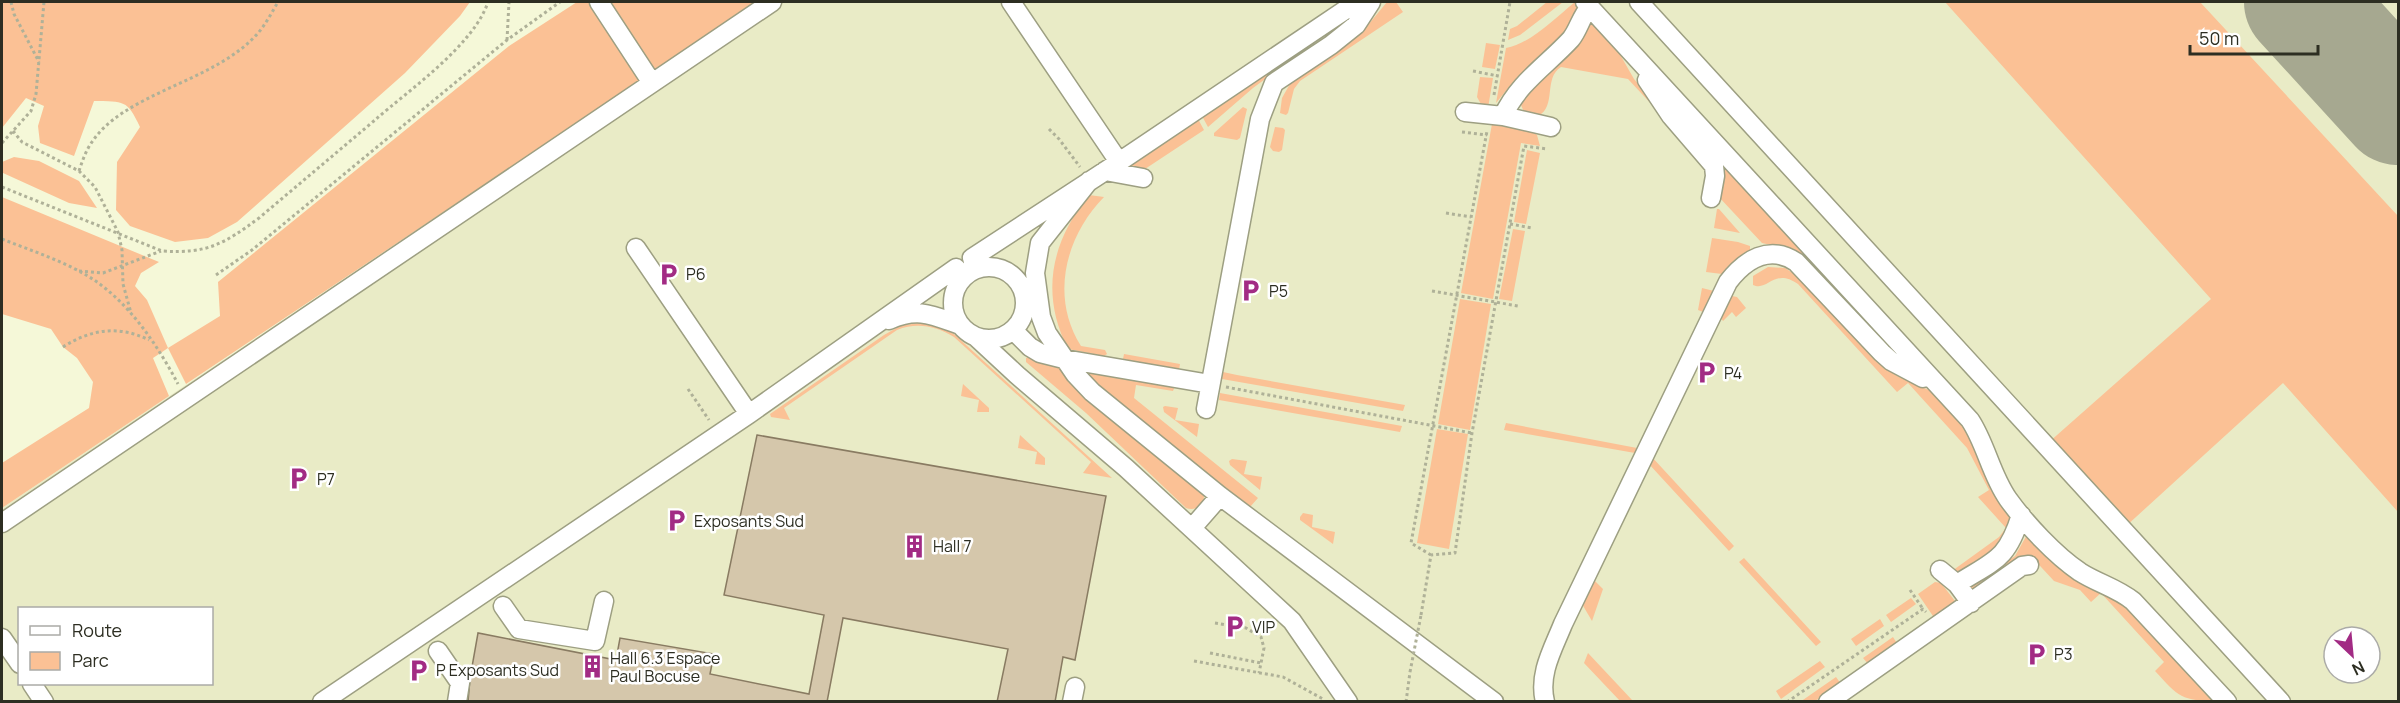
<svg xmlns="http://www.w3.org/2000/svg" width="2400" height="703" viewBox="0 0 2400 703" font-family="Manrope,sans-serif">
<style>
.built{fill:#e9ebc6;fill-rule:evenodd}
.green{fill:#fbc195}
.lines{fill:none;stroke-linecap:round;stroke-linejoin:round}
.taxiway{stroke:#a6a890;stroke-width:46}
.runway{stroke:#a6a890;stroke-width:116}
.building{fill:#d5c7ab;stroke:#897b62;stroke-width:1.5}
.minor-casing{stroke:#9d9f82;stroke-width:21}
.path{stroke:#afb198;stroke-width:3;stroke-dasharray:3 3;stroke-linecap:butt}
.minor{stroke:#fff;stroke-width:18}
.path-bridge{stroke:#afb198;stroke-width:3;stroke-dasharray:3 3;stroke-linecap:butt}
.labels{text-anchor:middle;stroke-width:5;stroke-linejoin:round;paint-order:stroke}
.poi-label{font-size:16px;fill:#2d2e22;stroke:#fff;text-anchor:start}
</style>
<rect width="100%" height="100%" fill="#f5f8d8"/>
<path class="built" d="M758,2h1640v699l-2396,1v-194zM20,608h192v76h-192zM2334,637h36v36h-36z"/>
<path class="green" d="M2,2h468l-10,14 -55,57 -168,149 -29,16 -33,4 -45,-16 -14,-16 1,-48 23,-35c-13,-28 -16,-25 -46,-26l-20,55 -34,-13 -2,-17 6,-20 -18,-8 -24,30z
M577,2h181l-572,382 -18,-36 -15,10 16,38 -167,112v-45l87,-55 4,-26 -16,-24 -14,-11 -12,-18 -49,-15v-117l157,65 -18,11 -6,13 12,14 21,48 52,-32 -2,-34 291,-236z
M1387,2h9l7,10 -103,69 -6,8 -6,24 -2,2 -6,-2 2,-15 9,-16 72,-51z
M1547,2h16l-43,33 -12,5 2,-11 7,-3z
M1575,2l3,4 -11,23 -53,52 -18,22 10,-55c26,-5 49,-30 69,-46z
M1945,2h255l198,214v296l-115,-129 -158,144 -77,-84 163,-144z
M1591,21l27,30 16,28 73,85 -79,-85 -67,-12c-18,11 -4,40 -23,49l-14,-4 -3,-7 4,-9 54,-52z
M1486,43l14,2 -5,24 -13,-2z
M1286,60l2,2 -35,26 -45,39 -6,-11z
M1480,77l13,1 -5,30 -6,-2 -5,-9z
M1243,107l4,2 -7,29 -3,2 -23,-4v-3z
M1673,110l146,159 -2,1 -24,-20 -31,-7 -44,-47 4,-21z
M1198,119l6,11 -59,39 -16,-2z
M1492,124l41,8 4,3 3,11 -19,-3 -28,156 -32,-6z
M1275,127l8,1 2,2 -3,20 -3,2 -6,-1 -3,-4z
M1527,150l13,3 -14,71 -12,-2z
M14,157l25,4 40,20 18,27 -28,-5 -66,-30 -1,-11z
M1089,195l15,2c-39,40 -54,100 -23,149l24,4 2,4 -3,2 -36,-7c-28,-55 -17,-107 21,-154z
M1717,209h2l21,24 -26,-5z
M1513,229l12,2 -13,70 -13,-2z
M1712,238l26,4 12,4v4l-28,24 -16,-2z
M1768,267l17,1 11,7 76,82 25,19 34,15 38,40 45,88 -13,25 -44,30 -5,-3 47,-34 7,-9 -28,-31 11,-7 -22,-42 -59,-65 -11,9 -99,-108c-24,-17 -30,8 -45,1v-9z
M1702,288l12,3 -11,21 -5,-2z
M1732,296l5,1 9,11 -10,9 -4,-5 -9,9 -3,-4z
M1460,299l31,5 -21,126 -32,-6z
M918,323l17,2 19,9 158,144 -29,-5 8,-11 -137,-125c-18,-11 -37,-15 -57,-7l-113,78 6,12 -19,-3 -1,-3 114,-79 16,-9z
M1124,354l56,10 -1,6 -56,-11z
M1029,357l31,10 144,127c1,10 -8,18 -18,14l-100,-95 -60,-51v-4z
M1088,371l87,15 -2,5 -37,-6 -2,13 124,100 -8,9 -147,-118 -13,-11z
M1223,372l14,3 168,30 -2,6 -181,-32z
M963,384l26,24v4h-12l2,-12 -18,-4z
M1220,393l182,33 -2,6 -181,-32z
M1165,406l13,2 -3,12 24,4 -2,13 -33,-25 -1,-5z
M1506,423l131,25 -2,5 -131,-23z
M1437,429l31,5 -19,115 -32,-6z
M1020,435l25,23v7l-10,-1 2,-12 -19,-4z
M1651,456l83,90 -5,5 -81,-88z
M1232,459l15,2 -3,13 18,3 -2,13 -30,-25 -1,-4z
M1303,513l10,2 -1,12 23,5 -2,12 -33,-24v-3z
M2028,533l99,69 91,99c-37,0 -39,-4 -63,-30l9,-9 -63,-69 -10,9 -11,-12 -26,-9 -24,-26 -57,37 -3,-5 45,-31z
M1744,558l77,84 -5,4 -77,-84z
M1594,580l9,9 -11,32 -10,-17z
M1935,582l6,1 14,18 -20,18 -17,-25z
M1911,598l5,6 -25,18 -5,-7z
M1880,619l4,7 -28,20 -5,-7z
M1893,637l5,8 -29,20 -6,-7z
M1588,653l45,48h-13l-36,-38z
M1820,661l5,6 -44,32 -5,-8z
M1836,677l5,7 -26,17 -15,1z"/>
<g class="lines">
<path class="taxiway" d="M2397,105l1,1"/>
<path class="runway" d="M2302,2l96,105"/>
</g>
<path class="building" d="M757,435l349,61 -31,164 -12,-3 -8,45h-58l11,-53 -165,-31 -16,84h-359l2,-24 8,-45 138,27 4,-22 94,16 -4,20 99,20 15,-79 -100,-20z"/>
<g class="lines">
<defs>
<path id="minor" d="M599,2l53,81
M1011,2l108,160
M1585,2l385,418c16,24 21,55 38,79 18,25 47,56 72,73 17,11 37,16 53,29l94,101
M1639,2l642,700
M1647,80l24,36 43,50 1,10 -4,22
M1465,112l38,4
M1551,127l-48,-11c16,-34 43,-50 68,-77 8,-10 10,-23 19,-32
M1105,171l38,7
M1089,181l-49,62 -5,30 6,44 6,16 28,41 17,18 128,104 274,206
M636,248l113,166
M953 303a36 36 0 1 1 72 0a36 36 0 1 1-72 0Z
M975,269l-3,-11 147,-96 238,-160
M889,320c29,-13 43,-5 71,5
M1013,330l17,17 10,6 24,6 146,25
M976,337l41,38 109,93 166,153 56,81
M1206,409l54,-290 14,-36 57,-38 25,-20 15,-23
M2,523l770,-521
M1192,528l28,-32
M1940,570l17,14
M1971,603l-14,-19c38,-24 50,-24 64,-69
M503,606l16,23 76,12 9,-40
M2,638l18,26
M438,651l22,32 -3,19
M32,684l12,18
M322,702l427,-288 207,-146 8,8
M1072,702l3,-15
M1545,702c-7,-28 8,-53 18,-78l165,-342c17,-22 41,-38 68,-20l86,91 9,8 32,17
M1828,702l194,-136 7,-1"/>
</defs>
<use href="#minor" class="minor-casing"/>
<path class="path" d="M11,2l3,12 25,48
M507,40l2,-38
M1473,71l25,5
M1494,95l16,-93
M1049,129l10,10 21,28
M13,131l9,11 57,29 16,16 23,45 4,18 1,34 8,29
M1462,132l25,3
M2,143l29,-32 5,-17 8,-92
M79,171c3,-9 6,-18 11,-26 32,-53 125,-62 168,-112 8,-9 14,-21 20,-31
M2,187l160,64c45,3 62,-7 97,-33 39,-33 77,-65 116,-98 34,-30 99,-75 113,-118
M1446,213l25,4
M1510,224l22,4
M2,239c30,12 65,23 92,41 36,24 64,66 84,104
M79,271l24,2 58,-22
M216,275l36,-25 255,-210 53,-38
M1432,291l86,15
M63,347c28,-18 56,-22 86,-7
M1226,387l246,46
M688,389l21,31
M1431,555l-20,-12 76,-412
M1910,590l13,19
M1421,615l10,-60 24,-2 17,-120 52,-287 23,3
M1215,623l31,5 15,9 3,11 -5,25
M1210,653l51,10
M1194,661l89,16 40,22
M1406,702l4,-30
M1787,702l136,-93 3,3"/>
<use href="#minor" class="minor"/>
<path class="path-bridge" d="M1410,672l11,-57"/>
</g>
<defs>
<symbol id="parking-bare" viewBox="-9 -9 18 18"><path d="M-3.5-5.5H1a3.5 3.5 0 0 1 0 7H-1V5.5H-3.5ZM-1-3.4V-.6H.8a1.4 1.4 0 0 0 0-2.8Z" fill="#a22b84" stroke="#fff" stroke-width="2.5" paint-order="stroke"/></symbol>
<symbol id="building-bare" viewBox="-9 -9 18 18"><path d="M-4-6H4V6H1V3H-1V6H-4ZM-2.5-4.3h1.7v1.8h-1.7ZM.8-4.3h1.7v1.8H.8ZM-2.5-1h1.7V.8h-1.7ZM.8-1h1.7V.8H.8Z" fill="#a22b84" stroke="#fff" stroke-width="2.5" paint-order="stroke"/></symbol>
</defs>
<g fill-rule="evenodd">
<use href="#parking-bare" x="652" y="258" width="33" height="33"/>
<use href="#parking-bare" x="1234" y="274" width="33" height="33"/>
<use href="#parking-bare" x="1690" y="356" width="33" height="33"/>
<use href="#parking-bare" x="282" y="462" width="33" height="33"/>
<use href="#parking-bare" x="660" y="504" width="33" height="33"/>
<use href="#building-bare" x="898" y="530" width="33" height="33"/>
<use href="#parking-bare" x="1218" y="610" width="33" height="33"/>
<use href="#parking-bare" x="2020" y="638" width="33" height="33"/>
<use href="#building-bare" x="576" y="650" width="33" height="33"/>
<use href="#parking-bare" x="402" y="654" width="33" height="33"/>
</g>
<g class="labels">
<g class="poi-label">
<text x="686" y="280">P6</text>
<text x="1269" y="297">P5</text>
<text x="1724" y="379">P4</text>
<text x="317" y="485">P7</text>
<text x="694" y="527">Exposants Sud</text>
<text x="933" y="552">Hall 7</text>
<text x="1252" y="633">VIP</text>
<text x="2054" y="660">P3</text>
<text x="610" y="664">Hall 6.3 Espace<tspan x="610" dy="18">Paul Bocuse</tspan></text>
<text x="436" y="676">P Exposants Sud</text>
</g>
</g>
<rect width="2400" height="703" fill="none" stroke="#2d2e22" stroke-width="6"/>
<rect x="18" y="607" width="195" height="78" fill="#ffffff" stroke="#ababa7" stroke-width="1.5"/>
<rect x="30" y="626" width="30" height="9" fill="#ffffff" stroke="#ababa7" stroke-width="1.5"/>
<text x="72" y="637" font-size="18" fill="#2d2e22">Route</text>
<rect x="30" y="652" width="30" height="18" fill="#fbc195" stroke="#ababa7" stroke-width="1.5"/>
<text x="72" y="667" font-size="18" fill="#2d2e22">Parc</text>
<g transform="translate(2352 655) rotate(154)"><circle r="28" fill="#ffffff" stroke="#ababa7" stroke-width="1.5"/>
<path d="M0-4.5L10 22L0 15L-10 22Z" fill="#a22b84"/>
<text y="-9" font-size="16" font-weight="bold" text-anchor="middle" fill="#2d2e22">N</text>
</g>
<path d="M2190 45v9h128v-9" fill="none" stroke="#2d2e22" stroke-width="3"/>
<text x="2199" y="45" font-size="18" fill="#2d2e22" stroke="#ffffff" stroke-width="4.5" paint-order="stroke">50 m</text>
</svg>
